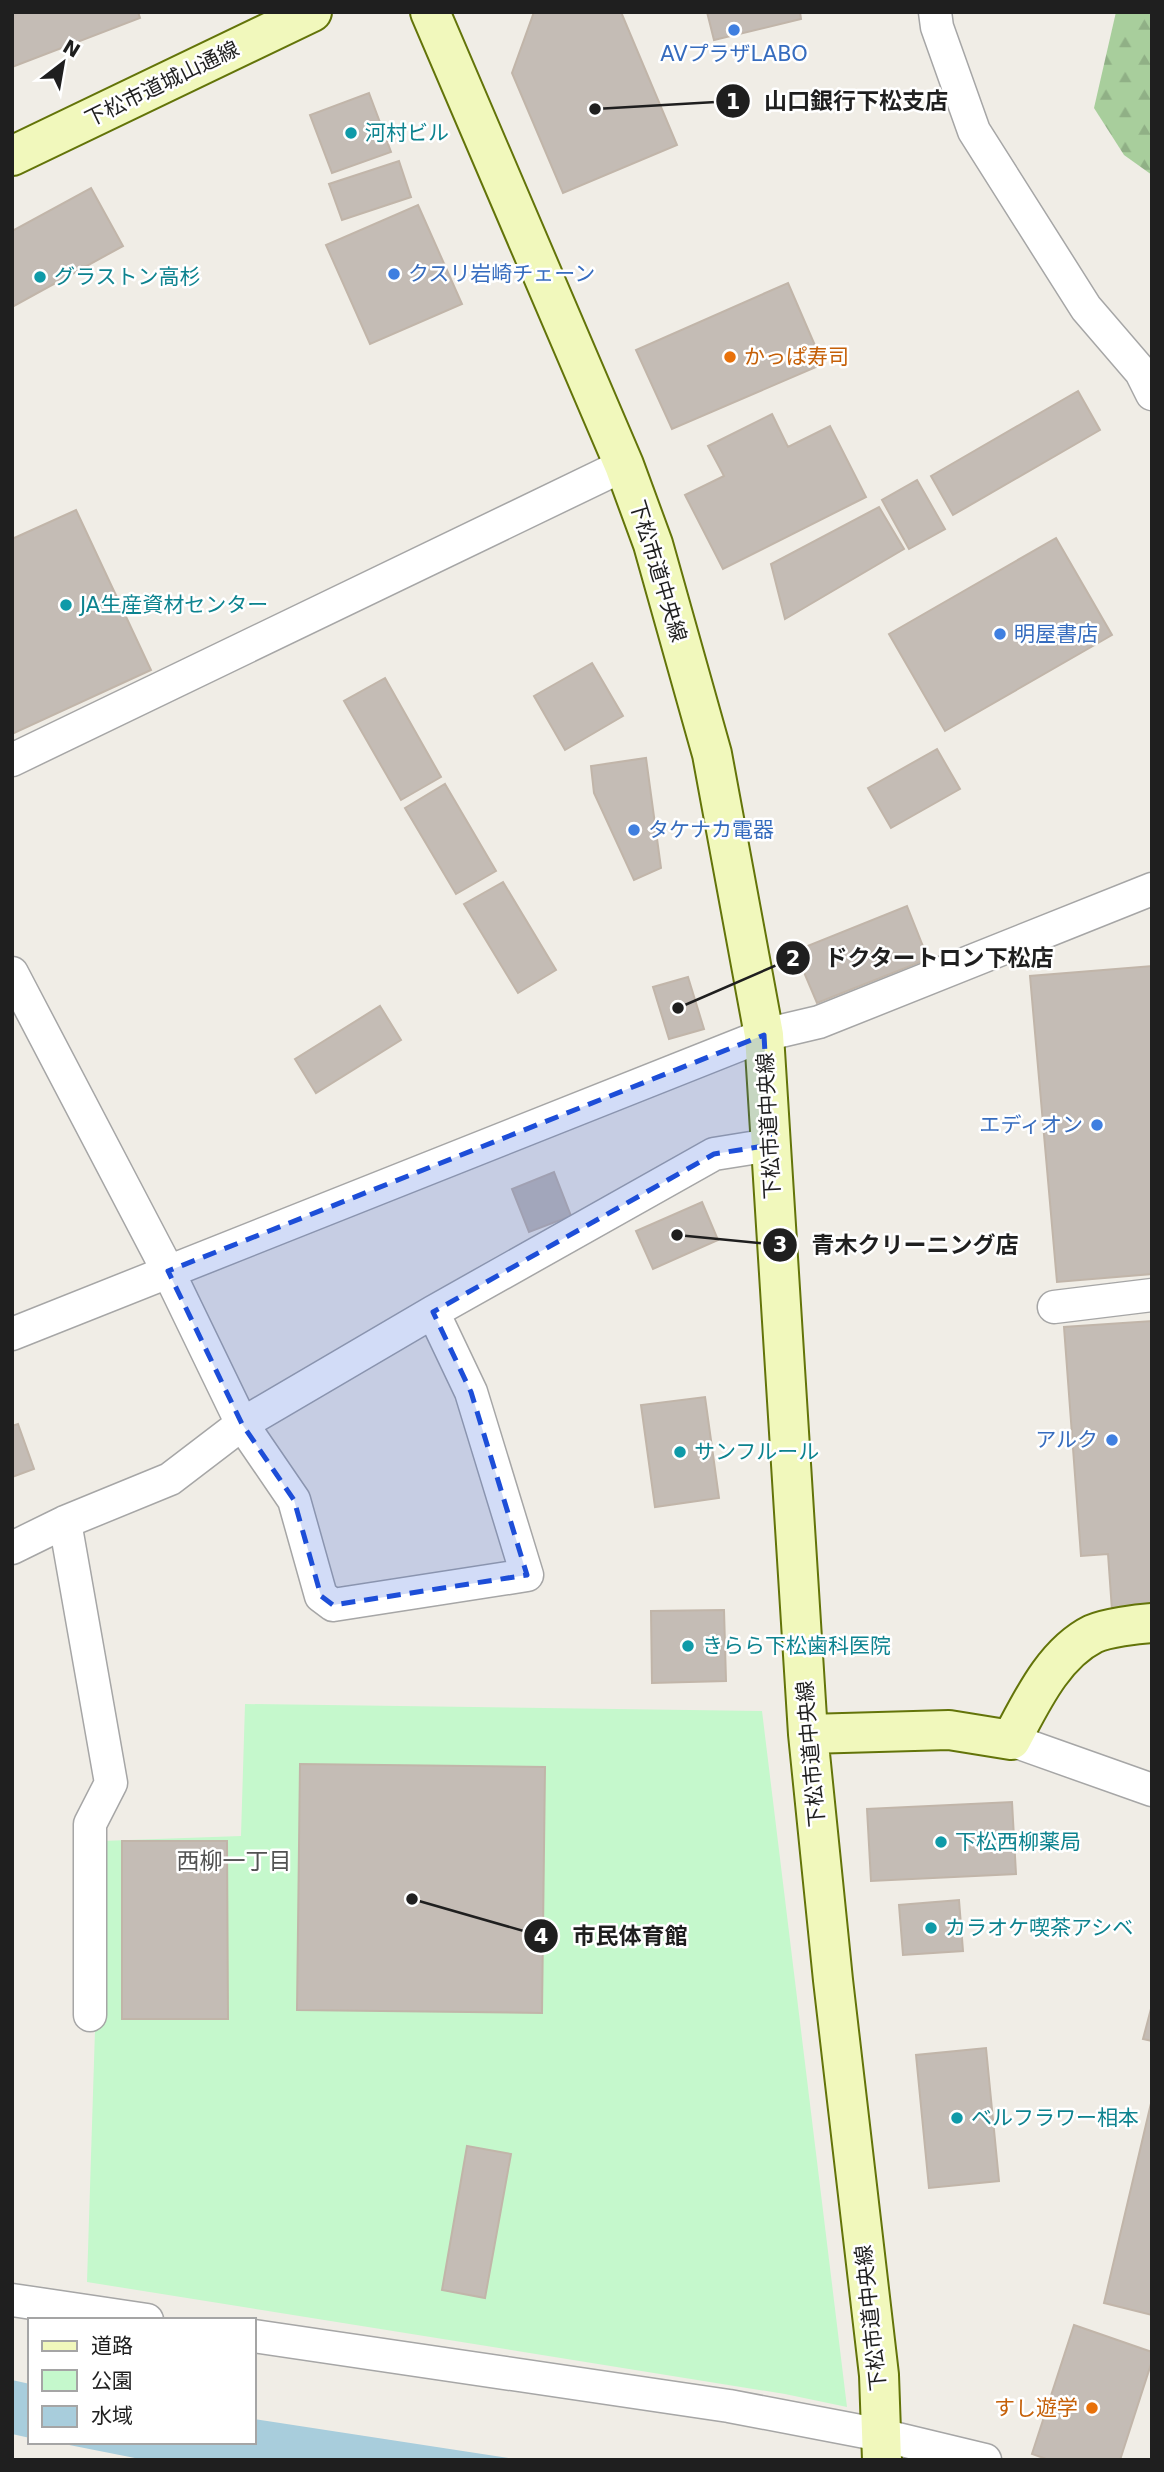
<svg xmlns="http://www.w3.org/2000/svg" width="1164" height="2472" viewBox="0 0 1164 2472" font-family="'DejaVu Sans','Noto Sans JP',sans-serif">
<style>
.forest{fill:url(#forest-firs)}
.park{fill:#c5f8cc}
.water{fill:#a8cddc}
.building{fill:#c4bcb5;stroke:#c1b5a9;stroke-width:2}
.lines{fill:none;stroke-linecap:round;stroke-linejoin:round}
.street-casing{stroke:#a6a6a6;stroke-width:35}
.secondary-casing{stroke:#637409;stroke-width:42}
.street{stroke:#fff;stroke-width:32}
.secondary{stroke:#f1f8bc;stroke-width:38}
.marked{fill:#1d4ed8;fill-opacity:0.2;stroke:#1d4ed8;stroke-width:5;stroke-dasharray:14 9;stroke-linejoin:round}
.shop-dot{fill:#3f7fe0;stroke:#fff;stroke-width:2.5}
.culture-dot{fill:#0f9aa8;stroke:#fff;stroke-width:2.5}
.food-dot{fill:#e8710a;stroke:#fff;stroke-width:2.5}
.labels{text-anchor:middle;stroke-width:5;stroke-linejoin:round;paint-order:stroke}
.shop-label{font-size:21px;fill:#366cbe;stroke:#fff;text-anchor:start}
.street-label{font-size:21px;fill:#1f1f1f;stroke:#fff}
.culture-label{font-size:21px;fill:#0d838f;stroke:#fff;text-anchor:start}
.food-label{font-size:21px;fill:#c56008;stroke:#fff;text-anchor:start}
.neighbourhood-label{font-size:23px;fill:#525252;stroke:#fff}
.leader{fill:none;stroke:#1f1f1f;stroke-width:2.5}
.callout-dot{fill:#1f1f1f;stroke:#fff;stroke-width:2.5}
.mark-label{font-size:21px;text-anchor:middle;font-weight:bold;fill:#fff}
.callout-label{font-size:23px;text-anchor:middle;font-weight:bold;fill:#1f1f1f;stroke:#fff;stroke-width:5;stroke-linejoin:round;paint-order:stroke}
</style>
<defs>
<pattern id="forest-firs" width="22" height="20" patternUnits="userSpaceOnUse" patternTransform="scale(1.75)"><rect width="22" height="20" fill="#a8ce9c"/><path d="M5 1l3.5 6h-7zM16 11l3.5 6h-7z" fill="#90b086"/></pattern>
</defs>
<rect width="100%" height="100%" fill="#f0ede6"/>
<path class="forest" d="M1116,12h36v163l-28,-20 -30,-47z"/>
<path class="park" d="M245,1704l517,7 85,696 -62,-13 -698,-112 14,-441 140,-5z"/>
<path class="water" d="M12,2380l18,4v54l-18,-4z
M254,2419l267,41h-376l-91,-18h200z"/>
<path class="building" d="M12,12h126l2,6 -128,49z
M534,12h87l56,133 -114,48 -51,-120z
M707,12h93l1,7 -87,21z
M369,93l22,59 -59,21 -22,-58z
M399,161l12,36 -69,23 -13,-36z
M91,188l32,58 -111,61v-76z
M418,205l44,99 -92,40 -44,-99z
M788,283l35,81 -151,65 -36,-79z
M1078,391l22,39 -147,85 -22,-39z
M772,414l16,33 42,-21 36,71 -143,72 -38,-74 39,-19 -16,-30z
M917,480l28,49 -36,20 -27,-49z
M879,507l25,42 -119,70 -14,-55z
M76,510l75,160 -139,64v-195z
M1056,538l56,97 -167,96 -56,-97z
M592,663l31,53 -58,34 -31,-54z
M385,678l56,99 -40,23 -57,-99z
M937,749l23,40 -69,39 -23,-40z
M646,758l15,110 -27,12 -40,-87 -3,-27z
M445,784l51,87 -40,23 -51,-86z
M503,882l53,88 -38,23 -54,-89z
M907,906l21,53 -111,44 -22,-52z
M1152,966v308l-95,8 -27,-306z
M688,977l16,52 -35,10 -16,-52z
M380,1006l21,34 -85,53 -21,-34z
M554,1172l17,44 -42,16 -17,-43z
M702,1202l16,38 -65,29 -17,-38z
M1152,1321v287l-40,2 -4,-56 -27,2 -17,-229z
M705,1397l14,101 -64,9 -14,-102z
M18,1424l16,45 -22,8v-51z
M724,1610l2,71 -74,2 -1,-72z
M300,1764l245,3 -3,246 -245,-3z
M1012,1802l4,72 -145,7 -4,-72z
M122,1841h105l1,178h-106z
M959,1900l4,51 -60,4 -4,-50z
M1152,2005v36l-9,-2z
M986,2048l13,133 -70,7 -13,-133z
M1152,2099v216l-48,-12z
M467,2146l44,8 -26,144 -43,-8z
M1074,2325l78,27v9l-32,99h-71l-17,-6z"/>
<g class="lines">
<defs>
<path id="street" d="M935,12l2,15 37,104 112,177 55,64 11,22
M12,760l612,-295
M12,973l156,298 74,153 52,76 27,96 12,9 194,-30 -56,-183 -38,-80
M1054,1307l98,-12
M12,1334l752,-299 55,-13 333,-133
M65,1522l46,261 -21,41v191
M12,1548l53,-26 105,-43 72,-55 191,-112 281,-158 56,-9
M1011,1740l141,50
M12,2300l135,20
M254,2336l475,70 152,29 104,25"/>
<path id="secondary" d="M430,12l194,453 29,79 59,210 52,281 44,699 25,246 46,395 3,85
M12,156l300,-144
M808,1734l141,-4 62,10c20,-37 42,-86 82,-106 13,-6 44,-10 59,-11"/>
</defs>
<use href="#street" class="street-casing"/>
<use href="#secondary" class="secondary-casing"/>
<use href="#street" class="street"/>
<use href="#secondary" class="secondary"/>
</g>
<path class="marked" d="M764,1035l6,110 -56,9 -281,158 38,80 56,183 -194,30 -12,-9 -27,-96 -52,-76 -74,-153z"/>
<g class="shop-dot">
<circle cx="734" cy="30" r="7"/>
<circle cx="394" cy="274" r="7"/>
<circle cx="1000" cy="634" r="7"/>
<circle cx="634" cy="830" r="7"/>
<circle cx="1097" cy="1125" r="7"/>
<circle cx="1112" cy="1440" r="7"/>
</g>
<g class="culture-dot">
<circle cx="351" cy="133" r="7"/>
<circle cx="40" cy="277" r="7"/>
<circle cx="66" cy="605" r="7"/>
<circle cx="680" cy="1452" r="7"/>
<circle cx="688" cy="1646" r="7"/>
<circle cx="941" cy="1842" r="7"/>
<circle cx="931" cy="1928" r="7"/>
<circle cx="957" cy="2118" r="7"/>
</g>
<g class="food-dot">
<circle cx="730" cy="357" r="7"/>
<circle cx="1092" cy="2408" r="7"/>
</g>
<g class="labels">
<g class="shop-label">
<text x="734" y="61" text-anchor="middle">AVプラザLABO</text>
<text x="408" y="281">クスリ岩崎チェーン</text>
<text x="1014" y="641">明屋書店</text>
<text x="648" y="837">タケナカ電器</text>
<text x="1083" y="1132" text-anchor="end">エディオン</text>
<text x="1098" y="1447" text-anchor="end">アルク</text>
</g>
<g class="street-label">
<text transform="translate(162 84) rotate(-26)" y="7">下松市道城山通線</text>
<text transform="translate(658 571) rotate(73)" y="7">下松市道中央線</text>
<text transform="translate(769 1126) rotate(-93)" y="7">下松市道中央線</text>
<text transform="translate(811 1754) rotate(-95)" y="7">下松市道中央線</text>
<text transform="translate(871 2318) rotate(-96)" y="7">下松市道中央線</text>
</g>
<g class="culture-label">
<text x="365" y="140">河村ビル</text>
<text x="54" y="284">グラストン高杉</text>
<text x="80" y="612">JA生産資材センター</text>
<text x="694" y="1459">サンフルール</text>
<text x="702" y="1653">きらら下松歯科医院</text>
<text x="955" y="1849">下松西柳薬局</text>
<text x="945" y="1935">カラオケ喫茶アシベ</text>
<text x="971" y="2125">ベルフラワー相本</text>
</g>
<g class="food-label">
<text x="744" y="364">かっぱ寿司</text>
<text x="1078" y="2415" text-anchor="end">すし遊学</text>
</g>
<g class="neighbourhood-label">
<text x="234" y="1869">西柳一丁目</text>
</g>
</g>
<path class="leader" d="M595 109L733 101M678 1008L793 958M677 1235L780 1245M412 1899L541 1936"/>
<g class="callout-dot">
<circle cx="595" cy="109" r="7"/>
<circle cx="678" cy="1008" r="7"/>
<circle cx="677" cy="1235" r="7"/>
<circle cx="412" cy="1899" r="7"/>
<circle cx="733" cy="101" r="18"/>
<circle cx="793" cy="958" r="18"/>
<circle cx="780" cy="1245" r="18"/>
<circle cx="541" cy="1936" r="18"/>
</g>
<g class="mark-label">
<text x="733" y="109">1</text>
<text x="793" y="966">2</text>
<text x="780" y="1252">3</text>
<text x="541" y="1944">4</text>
</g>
<g class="callout-label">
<text x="856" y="109">山口銀行下松支店</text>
<text x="939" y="966">ドクタートロン下松店</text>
<text x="915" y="1253">青木クリーニング店</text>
<text x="630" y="1944">市民体育館</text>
</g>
<rect width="1164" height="2472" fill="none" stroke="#1f1f1f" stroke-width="28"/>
<rect x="28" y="2318" width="228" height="126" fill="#ffffff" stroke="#a5a5a5" stroke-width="2"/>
<rect x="42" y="2341" width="35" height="10" fill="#f1f8bc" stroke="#a5a5a5" stroke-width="2"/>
<text x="91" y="2353" font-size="21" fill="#1f1f1f">道路</text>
<rect x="42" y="2370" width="35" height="21" fill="#c5f8cc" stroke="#a5a5a5" stroke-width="2"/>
<text x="91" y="2388" font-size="21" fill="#1f1f1f">公園</text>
<rect x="42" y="2406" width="35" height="21" fill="#a8cddc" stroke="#a5a5a5" stroke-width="2"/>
<text x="91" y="2423" font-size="21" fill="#1f1f1f">水域</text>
<g transform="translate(63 63) rotate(31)" stroke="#ffffff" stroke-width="5" paint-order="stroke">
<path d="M0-5L12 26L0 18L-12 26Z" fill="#1f1f1f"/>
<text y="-10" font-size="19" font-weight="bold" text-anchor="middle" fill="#1f1f1f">N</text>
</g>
</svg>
